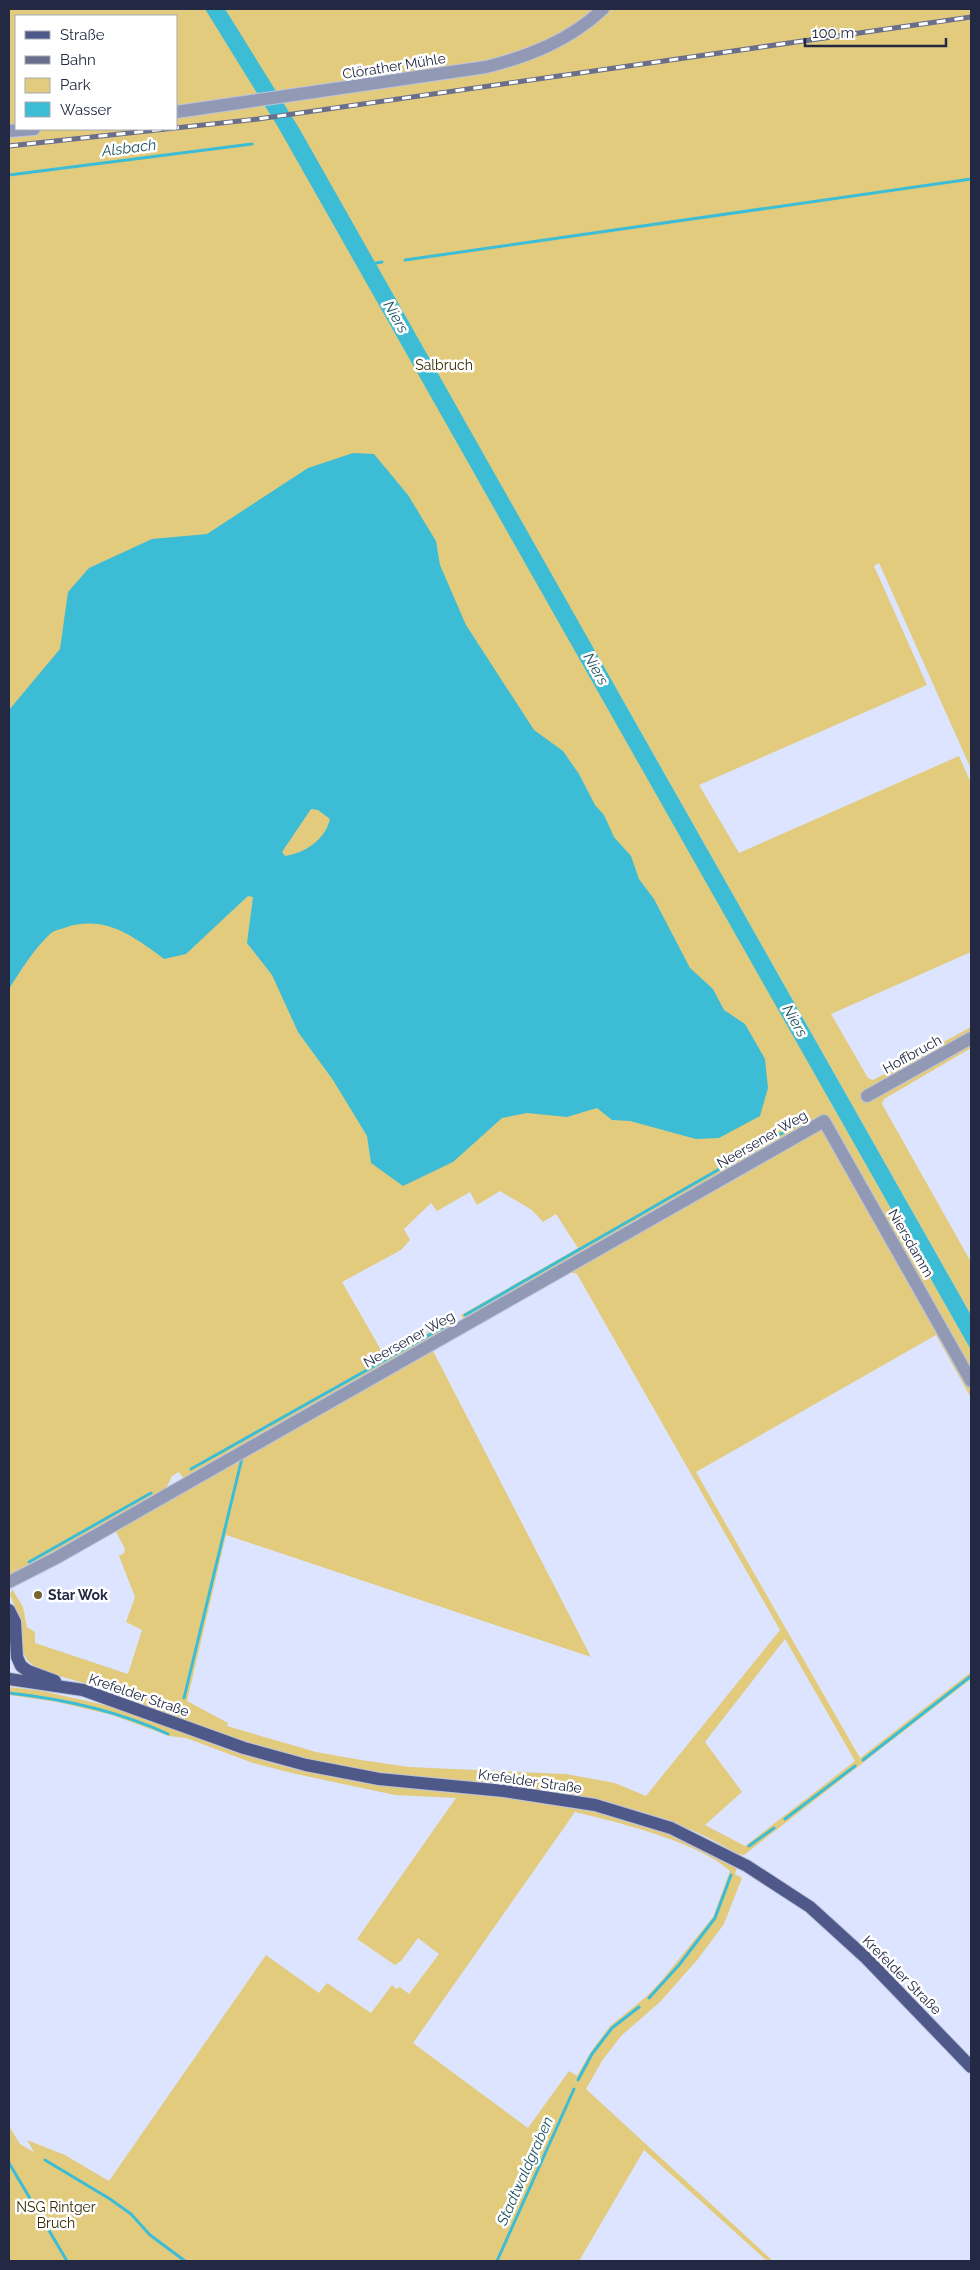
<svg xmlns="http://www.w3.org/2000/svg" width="980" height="2270" viewBox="0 0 980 2270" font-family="Raleway,sans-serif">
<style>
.green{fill:#e3cb7d;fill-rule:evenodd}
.water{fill:#3dbdd5;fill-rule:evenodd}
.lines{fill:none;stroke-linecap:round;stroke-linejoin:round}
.stream{stroke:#3dbdd5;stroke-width:3}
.minor-casing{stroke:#bbc2dd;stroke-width:14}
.major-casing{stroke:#bbc2dd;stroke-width:14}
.minor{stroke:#9199b5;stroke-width:12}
.major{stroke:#4e598a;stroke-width:12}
.rail-casing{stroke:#696f8a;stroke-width:5}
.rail{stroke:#fff;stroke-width:3;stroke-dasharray:9;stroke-linecap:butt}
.poi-dot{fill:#736432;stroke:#fff;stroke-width:2}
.labels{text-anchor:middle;stroke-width:5;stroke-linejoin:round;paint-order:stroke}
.street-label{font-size:14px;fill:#232943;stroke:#fff}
.park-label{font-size:14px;fill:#352a02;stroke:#fff}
.poi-label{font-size:14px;font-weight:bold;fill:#232943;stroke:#fff;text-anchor:start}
.water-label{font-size:15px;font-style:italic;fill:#1e535d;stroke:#fff}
</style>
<rect width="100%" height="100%" fill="#dce4ff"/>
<path class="green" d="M9,9h962v760l-92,-206 -5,3 53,119 -228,100 40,68 220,-97 12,27v169l-140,62 37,64 5,2 98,-53v21l-87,51 -2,5 89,158v53l-359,-634 219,422 140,247v48l-35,-63 -240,137 164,286 111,-86v7l-227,176 -6,-1 -33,-18 -39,-17 -76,-21 -71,-11 -117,-11 -85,-13 -88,-25 -131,-51 -53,-15 -11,-6 -6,-5 -6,-10 -4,-37 -8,-19 2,-6 11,18 4,20 8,5v11l93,31 14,-44 -16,-8 9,-25 -16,-41 5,-3 1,-4 -11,-21 354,-208 -5,-1 -2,-4 117,-67 -22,-34 -13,8 -11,-12 -32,-19 -23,14 -7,-13 -33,19 -6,-8 -27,26 6,11 -9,10 -59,32 43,75 71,-40 2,5 -4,6 -263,149 -8,1 -4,-6 -7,4 -7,15 -111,64 -45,21zM16,16h160v113h-160zM569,1272l8,2 203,356 -134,166 -31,-13 -49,-9 -157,-7 -48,-7 -45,-8 -89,-26 1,-3 -41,-22 39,-166 365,122 -159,-308zM785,1639l70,122 -110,85 -40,-21 37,-33 -37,-50z
M9,1687l33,4 81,18 109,42 62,18 71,13 148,16 86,12 83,27 56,27 -3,10 7,4 -18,46 -26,35 -38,43 -39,34 -19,25 -16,28 187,172h-6l-123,-111 -65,111h-570v-135l11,18 12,7 2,1 -7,-12 38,15 44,26 157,-226 53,38 8,-10 44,30 21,-28 4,4 4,-2 9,7 30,-40 -21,-16 -17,23 -6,4 -38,-26 99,-141 -61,-3 -99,-21 -43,-11 -67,-25 -17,-2 -57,-21 -55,-13 -48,-7zM575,1812c42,10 124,30 155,59l-17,46 -51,63 -15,16 -37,30 -20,27 -13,23 -8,-5 -41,57 -115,-85z"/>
<path class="water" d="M205,9h20l74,119 672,1187v35l-693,-1223z
M353,453l21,1 34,41 28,46 4,24 26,60 68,105 29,21 16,23 16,31 9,10 10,22 17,19 8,23 15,20 36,69 23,21 11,21 21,14 20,35 3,29 -8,28 -41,22 -23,1 -66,-18 -18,-1 -15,-12 -30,9 -40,-4 -25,5 -49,44 -50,24 -32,-23 -4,-27 -34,-56 -35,-48 -26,-57 -25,-32 6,-46 -5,-1 -62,58 -22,5c-30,-22 -57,-44 -97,-32 -5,2 -13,3 -17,7 -17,16 -29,36 -41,55v-279l51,-61 8,-57 21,-24 63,-29 55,-5 101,-66zM311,809l7,1 12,9c-5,21 -25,34 -45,37l-3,-4z"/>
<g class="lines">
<path class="stream" d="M9,175l243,-31
M405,260l566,-81
M371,264l11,-2
M465,1315l333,-191
M191,1469l265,-149
M29,1562l122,-69
M9,1693c55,6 109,18 159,41
M184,1698l58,-240
M863,1760l108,-84
M785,1819l70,-53
M749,1846l25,-18
M649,1998l30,-33 36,-47 16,-43
M578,2080l14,-26 20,-26 27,-21
M45,2160l65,39 21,15 19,21 35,26
M9,2163l58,98
M497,2261l77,-172"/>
<defs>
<path id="minor" d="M176,112l310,-45c44,-11 84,-27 117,-58
M9,131l25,-2
M867,1096l104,-58
M9,1582l47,-24 768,-437 147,260"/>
<path id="major" d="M9,1610l6,12 2,35 4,9 7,5 27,10
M9,1679l74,11 161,58 62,17 73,14 125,12 91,14 76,23 76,38 63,41 56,51 105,109"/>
</defs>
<use href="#minor" class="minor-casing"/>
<use href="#major" class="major-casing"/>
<use href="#minor" class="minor"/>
<use href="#major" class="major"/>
<defs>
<path id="rail" d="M9,146l249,-27 713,-102"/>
</defs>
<use href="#rail" class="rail-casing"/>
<use href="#rail" class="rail"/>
</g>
<circle class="poi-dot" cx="38" cy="1595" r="5"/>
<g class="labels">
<g class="street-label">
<text transform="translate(394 66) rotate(-9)" y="5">Clörather Mühle</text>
<text transform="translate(912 1054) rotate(-29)" y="5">Hoffbruch</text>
<text transform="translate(762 1139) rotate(-30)" y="5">Neersener Weg</text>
<text transform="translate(911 1243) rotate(60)" y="5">Niersdamm</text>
<text transform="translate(409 1339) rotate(-29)" y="5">Neersener Weg</text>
<text transform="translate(139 1695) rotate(19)" y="5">Krefelder Straße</text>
<text transform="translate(530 1781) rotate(8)" y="5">Krefelder Straße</text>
<text transform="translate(902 1975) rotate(45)" y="5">Krefelder Straße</text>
</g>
<g class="park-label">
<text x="444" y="370">Salbruch</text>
<text x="56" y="2212">NSG Rintger<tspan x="56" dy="16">Bruch</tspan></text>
</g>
<g class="poi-label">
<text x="48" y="1600">Star Wok</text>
</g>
<g class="water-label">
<text transform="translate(129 148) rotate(-7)" y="5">Alsbach</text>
<text transform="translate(396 317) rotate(60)" y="5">Niers</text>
<text transform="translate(596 669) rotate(60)" y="5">Niers</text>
<text transform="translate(795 1021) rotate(60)" y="5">Niers</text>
<text transform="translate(525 2171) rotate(-66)" y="5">Stadtwaldgraben</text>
</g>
</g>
<rect width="980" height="2270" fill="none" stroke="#232943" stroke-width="20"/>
<rect x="15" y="15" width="162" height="115" fill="#ffffff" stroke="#a7a9b4"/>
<rect x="25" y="31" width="25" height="8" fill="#4e598a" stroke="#a7a9b4"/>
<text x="60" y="40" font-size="15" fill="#232943">Straße</text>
<rect x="25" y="56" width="25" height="8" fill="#696f8a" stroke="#a7a9b4"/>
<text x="60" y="65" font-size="15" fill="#232943">Bahn</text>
<rect x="25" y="78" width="25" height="15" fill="#e3cb7d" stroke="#a7a9b4"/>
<text x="60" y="90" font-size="15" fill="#232943">Park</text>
<rect x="25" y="102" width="25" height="15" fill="#3dbdd5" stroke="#a7a9b4"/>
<text x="60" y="115" font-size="15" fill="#232943">Wasser</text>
<path d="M805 38v8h141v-8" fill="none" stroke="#232943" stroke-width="2.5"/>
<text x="812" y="38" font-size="15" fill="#232943" stroke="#ffffff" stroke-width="4" paint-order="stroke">100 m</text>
</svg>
